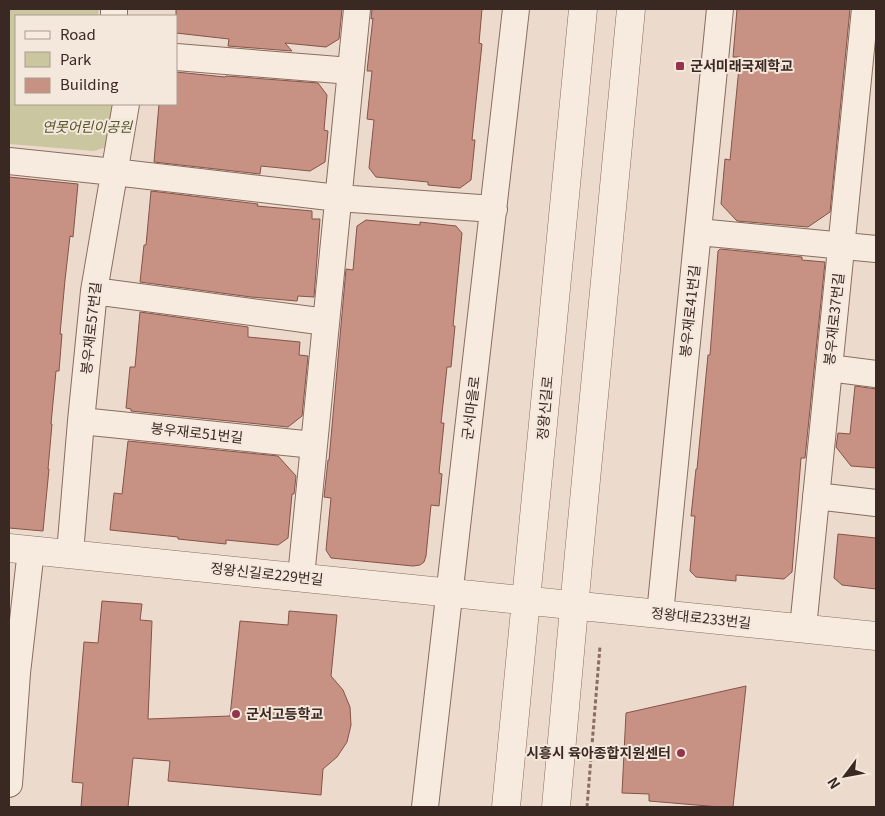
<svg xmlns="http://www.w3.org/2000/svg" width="885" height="816" viewBox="0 0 885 816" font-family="Georgia,'Noto Sans KR',serif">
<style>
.green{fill:#cac6a0}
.building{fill:#c79284;stroke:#865348}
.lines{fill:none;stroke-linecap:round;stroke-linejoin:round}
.minor-casing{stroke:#886d60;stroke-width:28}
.tertiary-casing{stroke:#886d60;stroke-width:29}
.path{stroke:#886d60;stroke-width:3;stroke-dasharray:4 2.5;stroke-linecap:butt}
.minor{stroke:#f7ebdf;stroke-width:26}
.tertiary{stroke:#f7ebdf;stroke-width:28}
.poi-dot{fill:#93344a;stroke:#f4e7db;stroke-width:2}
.labels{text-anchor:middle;stroke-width:4;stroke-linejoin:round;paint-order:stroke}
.poi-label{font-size:14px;font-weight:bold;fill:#3a2923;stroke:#f4e7db;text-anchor:start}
.park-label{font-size:14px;font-style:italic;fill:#54552b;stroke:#f4e7db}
.street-label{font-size:14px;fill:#3a2923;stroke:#f4e7db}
</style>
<rect width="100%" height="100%" fill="#ecdbcc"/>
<path class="green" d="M9,9h90l-1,7h-82v88h103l-6,41 -19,6 -85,-7z"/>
<path class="building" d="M176,9h166l-3,30 -13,8 -41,-4 7,8 -64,-5 1,-7 -53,-6z
M372,9h110l-3,34 3,1 -10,96h3l-4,40 -11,8 -32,-3v-3l-52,-5 -7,-9 5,-48 -7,-1 5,-48h-5l6,-53 -2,1z
M737,9h113l-20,203 -22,15 -71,-6 -16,-17 4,-45 5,1 10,-103h-7z
M176,72l49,5 1,-1 92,7 9,12 -3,35 4,1 -3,31 -15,9 -49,-5 -1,8 -106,-12 5,-58h17z
M9,177l69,7 -5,53 -3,-1 -5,44 -5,54h2l-3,37h-3l-5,53h1l-4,45h1l-6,62 -34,-3z
M151,191l107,13 -1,2 55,5v8h8l-6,78 -16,-1 -1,5 -46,-4 -111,-15 4,-37h2z
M366,220l54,5v-3l36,4 6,7 -9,93h2l-4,41h-4l-6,56h3l-5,50 3,1 -3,32 -8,-1 -5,51 -2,6 -4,3 -7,1 -82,-8 -5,-8 5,-52 -7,-1 4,-37h1l17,-191 7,1 4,-44z
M720,249l82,8v3l23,2 -20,196h-4l-9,114 -8,7 -48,-4v6l-40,-4 -6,-6 5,-55h-4l5,-47h1l11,-114h2l8,-104z
M140,312l108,15v10l52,5 -1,13 9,1 -6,60 -14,11 -157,-16v-2l-5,-1 4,-41h5z
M855,386l21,3v79l-25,-2 -15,-19 2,-14 12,1z
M128,441l150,15 18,20 -2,18h-2l-4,44 -10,7 -52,-5v4l-48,-5v-2l-68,-7 4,-37 8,1z
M838,534l38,4v51l-34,-4 -8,-7z
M102,601l40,3 -2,16 12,1 -4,98 82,-3 10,-95 48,4 1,-14 48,4 -6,61 12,14 7,17 1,18 -4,17 -10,15 -14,12 -2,26 -153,-14 2,-20 -37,-3 -5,49h-47l2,-24 -11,-1 12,-140 14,1z
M746,686l-13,121h-13l-71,-6v-7l-27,-1 4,-80z"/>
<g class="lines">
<defs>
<path id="minor" d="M114,16v-7
M176,57l175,14
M9,161l105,11 224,26 156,11
M698,232l178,17
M94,291l232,31
M829,368l47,6
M81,421l233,24
M816,496l60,7
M70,553l11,-132 13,-130 32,-187
M301,577l56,-568
M660,614l60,-605
M803,628l62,-619
M9,784l8,-111 14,-123
M425,807l91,-798"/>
<path id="tertiary" d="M9,548l867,88
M506,807l77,-798
M556,807l23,-254 52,-544"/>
</defs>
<use href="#minor" class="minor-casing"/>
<use href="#tertiary" class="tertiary-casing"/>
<path class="path" d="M587,807l13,-161"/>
<use href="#minor" class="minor"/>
<use href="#tertiary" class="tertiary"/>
</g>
<g class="poi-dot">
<rect x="675" y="61" width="10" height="10" rx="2.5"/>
<circle cx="236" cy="714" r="5"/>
<circle cx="681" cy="753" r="5"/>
</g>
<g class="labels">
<g class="poi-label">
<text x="690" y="71">군서미래국제학교</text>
<text x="246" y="719">군서고등학교</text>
<text x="671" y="758" text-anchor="end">시흥시 육아종합지원센터</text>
</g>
<g class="park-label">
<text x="87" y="132">연못어린이공원</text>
</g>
<g class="street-label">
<text transform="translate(690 311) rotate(-84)" y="5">봉우재로41번길</text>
<text transform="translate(834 319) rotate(-84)" y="5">봉우재로37번길</text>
<text transform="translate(91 328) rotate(-84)" y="5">봉우재로57번길</text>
<text transform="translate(471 408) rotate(-83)" y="5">군서마을로</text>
<text transform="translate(545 408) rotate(-85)" y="5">정왕신길로</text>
<text transform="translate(197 433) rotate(6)" y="5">봉우재로51번길</text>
<text transform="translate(267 574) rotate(6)" y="5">정왕신길로229번길</text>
<text transform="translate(701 618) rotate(6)" y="5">정왕대로233번길</text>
</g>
</g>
<rect width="885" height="816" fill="none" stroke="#3a2923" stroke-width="20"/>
<rect x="15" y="15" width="162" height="90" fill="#f4e7db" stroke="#aa9b91"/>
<rect x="25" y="31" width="25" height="8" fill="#f7ebdf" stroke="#aa9b91"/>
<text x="60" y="40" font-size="15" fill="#3a2923">Road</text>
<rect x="25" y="52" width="25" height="15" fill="#cac6a0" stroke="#aa9b91"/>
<text x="60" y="65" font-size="15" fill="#3a2923">Park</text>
<rect x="25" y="78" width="25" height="15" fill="#c79284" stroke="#aa9b91"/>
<text x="60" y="90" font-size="15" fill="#3a2923">Building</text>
<g transform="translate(845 776) rotate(238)" stroke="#f4e7db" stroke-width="4" paint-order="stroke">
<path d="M0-4L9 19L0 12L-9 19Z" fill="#3a2923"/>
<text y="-8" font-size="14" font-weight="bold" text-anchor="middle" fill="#3a2923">N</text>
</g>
</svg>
